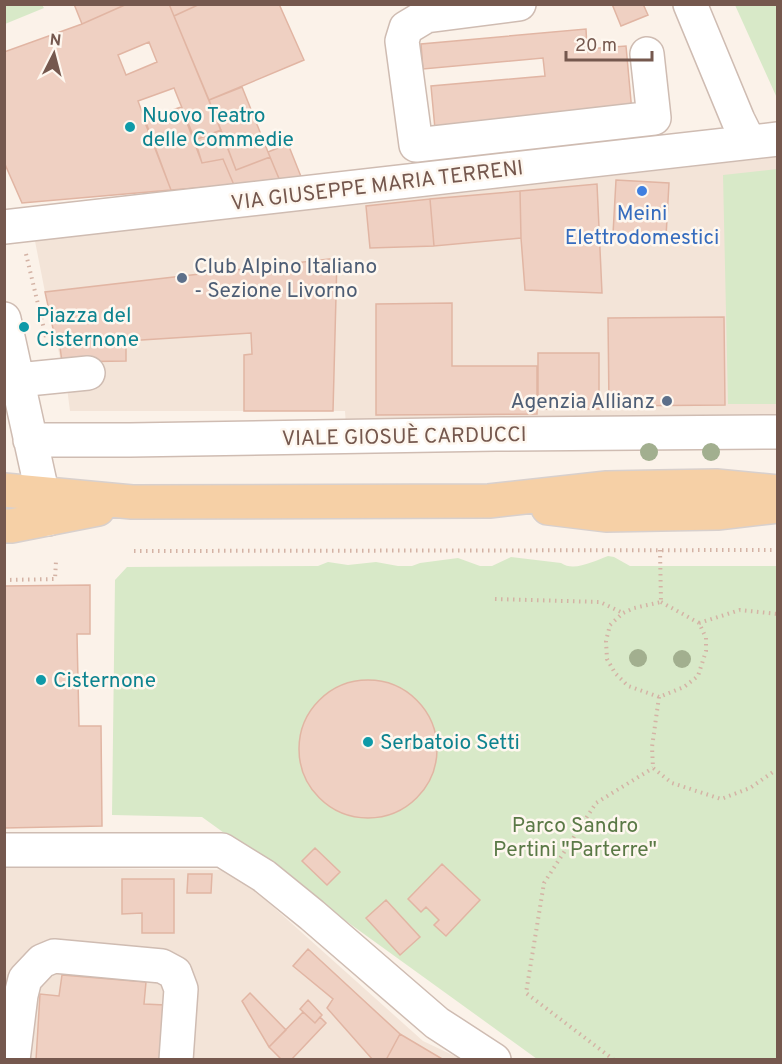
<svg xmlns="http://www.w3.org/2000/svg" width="782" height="1064" viewBox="0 0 782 1064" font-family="Overpass,sans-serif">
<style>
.residential{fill:#f3e4d8}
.green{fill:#d8e9c8}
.building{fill:#efd0c2;stroke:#e1b5a3;stroke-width:1.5;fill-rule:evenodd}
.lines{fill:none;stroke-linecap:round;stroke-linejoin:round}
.minor-casing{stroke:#cfbcb2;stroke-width:36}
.major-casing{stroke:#d8d0cd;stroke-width:36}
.path{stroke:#d4b3a5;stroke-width:4;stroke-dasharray:1.5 4.5;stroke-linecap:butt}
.minor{stroke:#fff;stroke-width:33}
.major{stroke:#f6d0a6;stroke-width:33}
.tree{fill:#a2af8f}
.culture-dot{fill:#0f9aa8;stroke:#fef7ef;stroke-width:2}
.shop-dot{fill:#3f7fe0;stroke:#fef7ef;stroke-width:2}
.service-dot{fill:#5c6f8a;stroke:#fef7ef;stroke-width:2}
.labels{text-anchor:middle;stroke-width:5;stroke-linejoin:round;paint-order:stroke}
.culture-label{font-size:21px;fill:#0d838f;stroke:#fef7ef;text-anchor:start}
.street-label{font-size:21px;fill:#75584e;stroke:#fef7ef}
.shop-label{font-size:21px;fill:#366cbe;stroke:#fef7ef}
.service-label{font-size:21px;fill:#4e5e75;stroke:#fef7ef;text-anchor:start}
.park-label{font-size:21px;fill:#5a7946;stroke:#fef7ef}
</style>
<rect width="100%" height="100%" fill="#fbf2e9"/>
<path class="residential" d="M777,157v270h-431l-1,-16h-275l-3,-23 -22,-96 -11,-56 68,-8 247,-22z
M5,867l227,3 191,171 38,18 -456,1z"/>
<path class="green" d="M5,4l37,1 2,3 -39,16z
M735,5h42v93z
M777,169v235h-49l-5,-229z
M608,556l6,1 16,9h147v493h-240l-335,-242 -90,-2 3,-235 12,-13 191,-1 10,-4 20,3 28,-3 22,4h14l8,-3 38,-5 22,8h12l19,-9 50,6c13,9 33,-2 47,-7z"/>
<path class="building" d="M74,4h53l-45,20z
M127,4h42l52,126 -26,10 -21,-52 -36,13 33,89 -149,13 -18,-41v-110l78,-28zM149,42l8,20 -31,13 -8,-20z
M169,4h31l-26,12z
M200,4h79l25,56 -95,40 -35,-84z
M612,4h31l5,11 -27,11z
M586,29l1,20 39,-3 6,66 -197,17 -4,-43 114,-10 -2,-18 -120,11 -2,-25z
M242,87l28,70 -34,13 -27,-70z
M181,107l21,56 21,-4 11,26 -63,5 -27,-70z
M221,130l15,40 34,-13 10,24 -46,4 -11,-26 -21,4 -7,-23z
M288,144l14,35 -22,2 -12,-29z
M616,180l53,3 -3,54 -53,-3z
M597,184l5,109 -77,-3 -4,-52 -1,-47z
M520,191l1,47 -87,8 -4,-47z
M430,199l4,47 -64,2 -4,-42z
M337,258l-4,153h-89v-56l8,-1 -1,-21 -125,8v20l-64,1 -2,-15h-3l-12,-55z
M452,303v63h85v48l-161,1v-111z
M724,317l1,88 -116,1 -1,-88z
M538,353h61v56h-61z
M90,585v49h-13l2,92h22l1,100 -98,2v-242z
M299 749a69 69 0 1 1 138 0a69 69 0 1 1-138 0Z
M315,848l25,24 -13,13 -25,-24z
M442,864l38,36 -34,36 -12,-11 5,-5 -13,-13 -5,5 -13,-13z
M188,874h24l-1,19h-24z
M122,879h52v54h-32v-20l-20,1z
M386,900l34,37 -20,18 -34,-37z
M308,949l92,85 -14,26h-13l-46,-52 6,-9 -40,-33z
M62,975l84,7 -2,22 21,1 -4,55h-125l4,-66 19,2z
M250,993l36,37 -17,17 -27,-46z
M308,1000l14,15 -7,8 -15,-14z
M303,1012l12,11 5,-6 6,6 -35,37h-9l-13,-13z
M400,1034l44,26h-58z"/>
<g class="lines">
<defs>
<path id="minor" d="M519,4l-93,12 -20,12 -4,13 14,104 238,-27 -7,-64
M690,4l48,116 11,22
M4,227l774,-88
M4,319l44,200
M18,380l70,-7
M30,440h100l366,-6 282,-2
M4,850h218l42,26 48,39 125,108 57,37
M13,1060l8,-65 4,-16 17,-18 12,-5 108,10 13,7 6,16 -5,71"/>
<path id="major" d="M4,490l128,12 357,-1 118,-13 52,-1 57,-1 62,6
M548,508l58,7 111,-2 61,-7
M4,526h7l87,-17"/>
</defs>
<use href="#minor" class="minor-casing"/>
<use href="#major" class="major-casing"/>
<path class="path" d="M26,254l22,92
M660,550l1,52
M134,551l644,-1
M4,580l51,-1 1,-18
M495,599l105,3 23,11
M661,602l38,21 7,15v13l-8,25 -14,11 -25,10 -31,-11 -13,-13 -8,-14 -1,-18 4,-16 13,-12 11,-5z
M699,623l41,-13 38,4
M659,697l-7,50 1,21 19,15 49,16 29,-11 23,-16h5
M614,1060l-88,-67 18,-110 52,-80 57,-35"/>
<use href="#minor" class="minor"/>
<use href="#major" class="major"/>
</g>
<g class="tree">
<circle cx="649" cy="452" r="9"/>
<circle cx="711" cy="452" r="9"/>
<circle cx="638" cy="658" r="9"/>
<circle cx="682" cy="659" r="9"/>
</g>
<g class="culture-dot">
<circle cx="130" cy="127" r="6"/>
<circle cx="24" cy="327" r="6"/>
<circle cx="41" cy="680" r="6"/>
<circle cx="368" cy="742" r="6"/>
</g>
<circle class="shop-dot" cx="642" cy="191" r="6"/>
<g class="service-dot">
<circle cx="182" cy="278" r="6"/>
<circle cx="667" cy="401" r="6"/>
</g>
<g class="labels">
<g class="culture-label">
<text x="142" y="122">Nuovo Teatro<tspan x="142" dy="24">delle Commedie</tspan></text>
<text x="36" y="322">Piazza del<tspan x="36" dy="24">Cisternone</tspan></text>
<text x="53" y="687">Cisternone</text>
<text x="380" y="749">Serbatoio Setti</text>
</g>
<g class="street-label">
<text transform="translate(377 185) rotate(-7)" y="7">VIA GIUSEPPE MARIA TERRENI</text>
<text transform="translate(404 436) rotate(-1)" y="7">VIALE GIOSUÈ CARDUCCI</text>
</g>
<g class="shop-label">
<text x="642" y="220">Meini<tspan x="642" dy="24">Elettrodomestici</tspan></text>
</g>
<g class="service-label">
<text x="194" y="273">Club Alpino Italiano<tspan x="194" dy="24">- Sezione Livorno</tspan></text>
<text x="655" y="408" text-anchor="end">Agenzia Allianz</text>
</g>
<g class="park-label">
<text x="575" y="832">Parco Sandro<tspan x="575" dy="24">Pertini "Parterre"</tspan></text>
</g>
</g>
<rect width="782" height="1064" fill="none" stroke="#75584e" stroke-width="12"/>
<g transform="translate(54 54) rotate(6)" stroke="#fef7ef" stroke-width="4.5" paint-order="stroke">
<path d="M0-4.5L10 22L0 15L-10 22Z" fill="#75584e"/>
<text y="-9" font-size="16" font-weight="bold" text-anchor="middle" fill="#75584e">N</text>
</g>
<path d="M566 51v9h86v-9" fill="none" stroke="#75584e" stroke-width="3"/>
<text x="575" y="51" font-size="18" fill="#75584e" stroke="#fef7ef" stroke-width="4.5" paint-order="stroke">20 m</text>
</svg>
